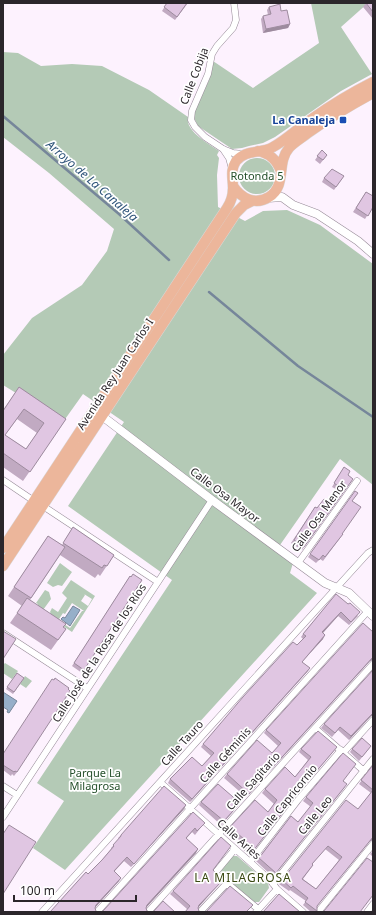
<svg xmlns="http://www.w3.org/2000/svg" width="376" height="915" viewBox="0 0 376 915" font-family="'Noto Sans',sans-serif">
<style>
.green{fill:#b4cab6;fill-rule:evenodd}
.water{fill:#96afc9;stroke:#76869a}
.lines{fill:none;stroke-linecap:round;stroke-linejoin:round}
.stream{stroke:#76869a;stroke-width:2.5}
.minor-casing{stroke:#968a97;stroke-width:7}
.tertiary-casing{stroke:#968a97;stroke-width:9}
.primary-casing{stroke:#d9d8d9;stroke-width:11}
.minor{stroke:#fff;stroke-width:6}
.tertiary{stroke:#fff;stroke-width:8}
.primary{stroke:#ecb69b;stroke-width:10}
.wall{fill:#c1aac2;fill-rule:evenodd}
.shaded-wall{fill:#9d8b9e}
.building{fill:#e0c6e2;stroke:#9d8b9e;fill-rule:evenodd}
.transit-dot{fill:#1a4fb4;stroke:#fff;stroke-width:1.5}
.labels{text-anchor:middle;stroke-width:3.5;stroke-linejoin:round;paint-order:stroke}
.street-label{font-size:11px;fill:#2b262b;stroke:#fff}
.transit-label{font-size:11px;font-weight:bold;fill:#164399;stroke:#fff;text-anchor:end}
.park-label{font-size:11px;fill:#244f2a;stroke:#fff}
.water-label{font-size:12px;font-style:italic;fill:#2d5379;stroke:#fff}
.neighbourhood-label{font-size:12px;letter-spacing:1px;fill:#394811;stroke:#fff}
</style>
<rect width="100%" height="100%" fill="#fdf2fe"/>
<path class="green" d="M311,3h57l-27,24 31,47 -31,17 -66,46 -12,6 -14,3 -7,2 -10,1 -34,-23 -4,-8v-5l15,-33 4,-19 40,27 66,-45z
M3,52l15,1 23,13 31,-2 30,2 47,24 39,27c-3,14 20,26 31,34l-2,4 2,3 -2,17 1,32 27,14 18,-10 24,-1 33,15 53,39v221l-33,-26 -60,86 13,18 -3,10 27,20 -252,277 -32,-22 31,-47 -27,-18 135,-203 -104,-74 56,-84 -41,-28 -20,28 -60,-37v-30l29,-37 50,-33 25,-34 7,-22 -65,-56 -46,-36z
M239 176a18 18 0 1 1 36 0a18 18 0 1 1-36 0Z
M60,563l12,9 -10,14 -4,-1 -5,2 -6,-4z
M71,580l24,16 -23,36 -18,-12 -4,-8 2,-4 6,4 9,-14 -5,-5zM84,594l8,5 -4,7 -7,-5 4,-6zM72,603l12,8h-2l-12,17 -9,-6 -2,-3 4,-6 2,1z
M45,590l4,2 2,7 -8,11 -6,-4 1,-2 -2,-1z
M5,663l13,8 -6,8 -9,-6v-8z
M25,676l7,5 -6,7 -6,-4z
M232,856h5l31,27 1,5 -10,14h-6l-32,-28 -1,-5z"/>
<path class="water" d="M73,606l7,4 -10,16 -9,-7 2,-2 2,1z
M3,692l14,9 -8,12 -2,-1 1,-2 -5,-3z"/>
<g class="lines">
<path class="stream" d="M3,116l116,98 50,46
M209,292l89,74 75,51"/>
<defs>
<path id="minor" d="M234,3l2,17 -3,8 -16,18 -5,8 -4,20 -16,37 -1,9 4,7 10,10 18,12 10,4 10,1
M223,149l6,9 3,11
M3,480l31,21
M43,506l115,76
M298,563l59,-82
M3,633l84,55
M315,728l49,43
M343,753l30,-33
M160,782l90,80 20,18 7,9 26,23
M3,786l14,9
M3,817l209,-317
M235,849l-20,24 43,36
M250,862l48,-62 43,-50
M273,884l100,-125
M42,912l326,-359 5,-3
M97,912l271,-301
M148,912l225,-248
M200,912l27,-29
M256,912l21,-23
M318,912l55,-68
M367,912l6,-8"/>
<path id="tertiary" d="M268,198l14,-1 11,8 24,9 41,27 15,13
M102,416l110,84 113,83 24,10 24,23"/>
<path id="primary" d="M258,151c12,3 18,8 23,20
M233,186c8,12 22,20 36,11 18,-11 7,-34 20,-49 5,-6 13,-10 19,-15 21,-15 43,-28 65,-40
M3,548l224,-340c4,-6 6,-13 6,-20 0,-10 -3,-18 3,-27 10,-12 25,-7 37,-14 13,-7 24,-18 37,-27 20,-14 41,-27 63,-38
M3,566l233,-353 8,-8 8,-4"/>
</defs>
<use href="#minor" class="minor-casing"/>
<use href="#tertiary" class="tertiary-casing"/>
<use href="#primary" class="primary-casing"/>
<use href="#minor" class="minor"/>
<use href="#tertiary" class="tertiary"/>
<use href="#primary" class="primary"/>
</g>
<path class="wall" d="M167,3h21l-13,17 -13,-9z
M366,3h7v16l-10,-12z
M269,7l12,4 9,13 -2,4 -25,5 -2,-14 2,-3 5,-1 -1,-5z
M322,150l5,5 -7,9 -5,-4z
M344,176l-10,14 -12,-8 2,-4z
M366,192l7,4v13l-1,-1 -7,11 -12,-7z
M19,387l47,32 -43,62 -20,-14v-57zM17,419l20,14 -11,16 -21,-14z
M344,467l4,8 5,4 -51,71 -11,-7 24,-36 2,1 11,-7 8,-12 -4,-2z
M355,491l-13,43h1l-20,27 -3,-2 -4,4 -8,-6z
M73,527l41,28 -14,21 -2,-2 -3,4 -35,-23 -30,45 36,29 -15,21 -41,-27 12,-17 -14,-10 40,-60 14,9z
M130,576l12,4 -60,93 -10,-7z
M336,594l22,22 -9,9 -11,-9 -15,17v6l-21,23 8,6 -3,4 -117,130 -22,-19 2,-4 32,-13 9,-10 -10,-9 2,-3 100,-105 -2,-2 2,-3z
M370,661l-100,110 -5,-4 -9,11 4,3 -14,16 -22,-19 3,-4 45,-21 6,-7 -14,-13 2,-3z
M373,670v46h-2l-22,24 -11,-10 -6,7 -11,-9 3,-4z
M17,673l7,5 -11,16 -7,-5z
M371,746l-12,15 -9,-9 2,-3z
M337,747l-42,50 -45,57 -3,-1 -7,-6 3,-4 -15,-12 2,-4 38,-15 6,-8 -12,-11 3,-4 30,-12 13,-17 -9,-8 2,-3z
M3,753l14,19 -3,4 -2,-2 -1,2 -8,-6z
M373,765v75l-3,1 -53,65v5l-1,1h-5l-8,-7 3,-4 -16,-11 -1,1 -10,-7 3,-4 76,-71 13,-16 -12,-9zM325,849l14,11 -23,29 -13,-10 10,-14 -1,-1z
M344,781l1,6 -72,90 -17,-16 35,-45 7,6 13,-15 -8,-6 3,-4z
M201,802l36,5 -16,18 -22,-20z
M184,809l-53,58 -7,-6 -10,11 5,9 -24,26 -45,5 52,-52 9,-11v-1l8,-9 -1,-1 3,-3z
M193,812l9,14 -7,9 -3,-3 -6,7 10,14 -50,54v1l1,3h-44z
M373,851v6l-3,-3z
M213,870l7,13 -22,24 1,4 -12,-2 -17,-15 3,-3z"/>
<path class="shaded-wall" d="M290,24l-2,4 -25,5 3,-4z
M341,612l-3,4 -18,20 2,-4z
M325,635l-2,4 -24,26 3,-3z
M372,657h1v3l-3,1 -100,110 3,-4z
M310,668l-3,4 -117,130 2,-3z
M373,713v3h-2l-22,24 2,-4z
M337,747l-42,50 -45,57 -3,-1 50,-59z
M240,803l-3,4 -16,18 3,-4z
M186,805l-2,4 -53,58 3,-3z
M373,837v3l-3,1 -56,68 58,-71z
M198,849l-2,4 -51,56 2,-4z
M121,878l-2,3 -25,28 2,-4z
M223,880l-3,3 -23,26 2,-4z"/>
<path class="building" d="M167,3h20l-10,14 -13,-10z
M366,3h7v9z
M280,4l1,7 6,-1 3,14 -24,5 -3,-13 8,-2 -2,-7z
M322,150l5,5 -4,5 -6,-4z
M332,169l12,7 -8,11 -12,-9z
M366,192l7,4v11l-5,9 -12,-8z
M19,387l47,32 -36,53 -27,-19v-42zM24,409l20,14 -18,26 -21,-14z
M344,467l6,4 -2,4 5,4 -49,68 -10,-7 21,-33 2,1 7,-9 4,3 10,-16 -4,-3z
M355,491l3,2 -6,8 9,6 -19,27h1l-18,23 -2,-2 -4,5 -9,-6z
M73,527l41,28 -7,11 -3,-1 -2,3 -39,-25z
M48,536l17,11 -34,51 -17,-11z
M133,574l9,6 -58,90 -10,-7 56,-87 1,1z
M336,594l12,10 2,-1 10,9 -9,10 -10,-10 -19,20 3,3 -23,27 8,6 -118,131 -22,-20 22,-22 10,9 12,-13 -11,-9 40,-47 50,-55 4,3 9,-9 -3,-2z
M27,598l39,26 -3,3 3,2 -8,11 -41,-27z
M363,623l10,9v25l-100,110 -5,-4 -13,14 5,4 -11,13 -22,-20 30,-34 15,13 9,-10 -15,-13z
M3,631l13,8 -13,20z
M373,670v43l-22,23 -11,-9 -5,6 -11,-9z
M17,673l7,5 -10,14 -7,-5z
M55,678l14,10 -1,1 2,2 -53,81 -2,-1 -1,1 -11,-7v-11l49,-75 2,1z
M318,731l19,16 -40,47 -44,57 -3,-1 -7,-6 2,-4 -15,-13 25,-27 13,12 9,-12 -12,-11 20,-22 10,10 16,-20 -10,-8z
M362,738l9,8 -9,11 -10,-8z
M343,753l13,11 -13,17 4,3 -71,89 -17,-15 32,-42 7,6 15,-19 -7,-6z
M373,765v25l-12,-10z
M218,784l22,19 -16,18 -23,-19z
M164,786l22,19 -52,59 -7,-7 -13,14 7,7 -25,27 -1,3 1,3 1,1h-47l36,-40 2,2 14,-14 12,-14 -1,-1 8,-9v-1z
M373,790v47l-56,69v5l-12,-9 3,-4 -15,-12 -2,2 -9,-8 64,-80 12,9zM328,846l14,11 -26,32 -14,-10 11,-14 -1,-1z
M193,812l12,11 -8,8 -2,-3 -9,10 12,11 -51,56 -1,3 1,3 3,1h-49l2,-1z
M9,825l27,17 -33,52v-60z
M221,837l10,9 -18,24 10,10 -24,25 -1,3 1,3 1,1h-15l5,-6 -17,-15z
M367,858l6,4v33l-13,17h-39l3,-1z
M230,886l23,19 -7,7h-42h2z
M279,894l21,18h-37z
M163,901l12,11h-22z"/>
<rect class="transit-dot" x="339" y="116" width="8" height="8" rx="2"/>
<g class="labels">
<g class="street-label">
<text transform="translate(194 76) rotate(-69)" y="4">Calle Cobija</text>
<text transform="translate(115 374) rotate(-57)" y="4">Avenida Rey Juan Carlos I</text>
<text transform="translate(225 495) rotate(37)" y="4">Calle Osa Mayor</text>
<text transform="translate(319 516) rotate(-54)" y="4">Calle Osa Menor</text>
<text transform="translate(99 653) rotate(-57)" y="4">Calle José de la Rosa de los Ríos</text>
<text transform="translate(182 743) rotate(-48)" y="4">Calle Tauro</text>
<text transform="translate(225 755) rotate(-48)" y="4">Calle Géminis</text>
<text transform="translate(253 781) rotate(-48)" y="4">Calle Sagitario</text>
<text transform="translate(287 800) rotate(-51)" y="4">Calle Capricornio</text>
<text transform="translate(315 815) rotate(-51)" y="4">Calle Leo</text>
<text transform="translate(239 839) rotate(42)" y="4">Calle Aries</text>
</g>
<g class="transit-label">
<text x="335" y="124">La Canaleja</text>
</g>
<g class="park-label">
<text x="257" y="180">Rotonda 5</text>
<text x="95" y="777">Parque La<tspan x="95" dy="13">Milagrosa</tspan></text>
</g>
<g class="water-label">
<text transform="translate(92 181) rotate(41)" y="4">Arroyo de La Canaleja</text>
</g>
<g class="neighbourhood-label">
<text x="243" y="882">LA MILAGROSA</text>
</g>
</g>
<rect width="376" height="915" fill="none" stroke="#2b262b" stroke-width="8"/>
<path d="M14 895v6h122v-6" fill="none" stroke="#2b262b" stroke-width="2"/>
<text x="20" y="895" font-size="12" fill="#2b262b" stroke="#ffffff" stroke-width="3" paint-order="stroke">100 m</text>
</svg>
